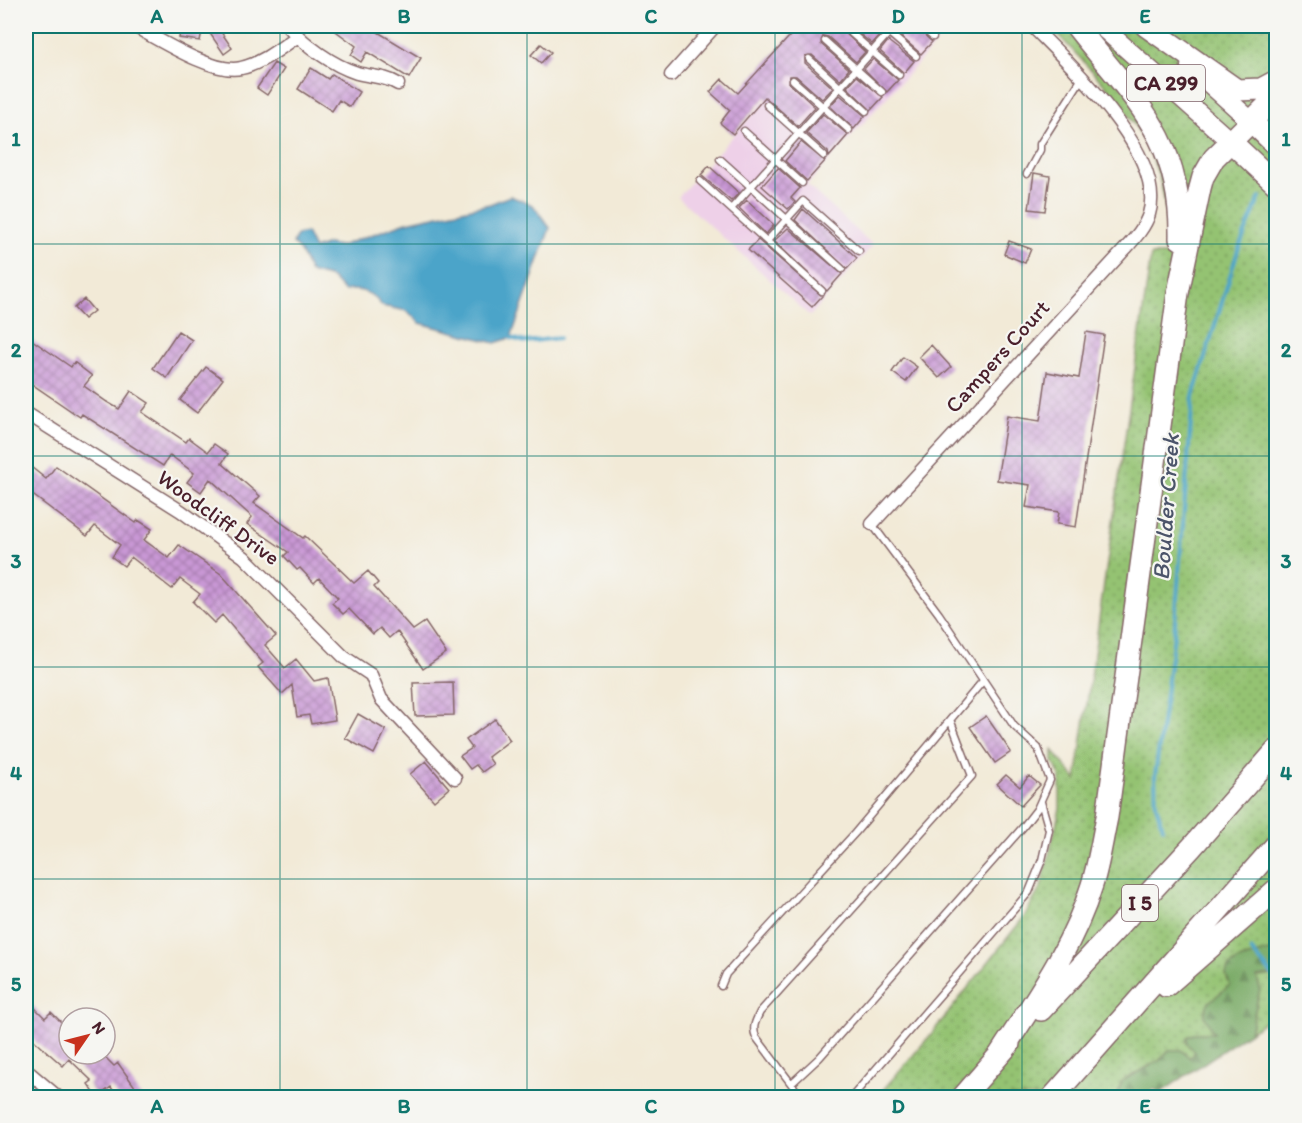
<svg xmlns="http://www.w3.org/2000/svg" width="1302" height="1123" viewBox="0 0 1302 1123" font-family="Itim,sans-serif">
<style>
.built{fill:#eed0e8}
.grass{fill:url(#grass-dots);stroke:#6f714e;stroke-width:1.5}
.forest{fill:url(#forest-firs);stroke:#606448;stroke-width:1.5}
.water{fill:#4ca4c9;stroke:#4b627a;stroke-width:1.5}
.lines{fill:none;stroke-linecap:round;stroke-linejoin:round}
.stream{stroke:#4ca4c9;stroke-width:4}
.building{fill:url(#building-cross-hatch)}
.lane-casing{stroke:#856667;stroke-width:9}
.street-casing{stroke:#856667;stroke-width:15}
.primary-casing{stroke:#856667;stroke-width:21}
.highway-casing{stroke:#856667;stroke-width:24}
.lane{stroke:#fff;stroke-width:6}
.street{stroke:#fff;stroke-width:12}
.primary{stroke:#fff;stroke-width:18}
.highway{stroke:#fff;stroke-width:21}
.grid{fill:none;stroke:#0f766e;stroke-width:1.5;stroke-opacity:0.55}
.labels{text-anchor:middle;stroke-width:4.5;stroke-linejoin:round;paint-order:stroke}
.shield{fill:#f6f6f2;stroke:#7e6067;stroke-width:1.5}
.shield-label{font-size:21px;font-weight:bold;fill:#4a1f2b}
.street-label{font-size:22px;fill:#4a1f2b;stroke:#f6f6f2}
.water-label{font-size:24px;font-style:italic;fill:#4b546a;stroke:#f6f6f2}
.neatline{fill:none;stroke:#0f766e;stroke-width:2}
.grid-label{font-size:20px;text-anchor:middle;font-weight:bold;fill:#0f766e}
</style>
<defs>
<pattern id="grass-dots" width="8" height="8" patternUnits="userSpaceOnUse" patternTransform="scale(1.5)"><rect width="8" height="8" fill="#94c372"/><path d="M2 2h.1M6 6h.1" fill="none" stroke="#7b9e5e" stroke-width="1.8" stroke-linecap="round"/></pattern>
<pattern id="forest-firs" width="22" height="20" patternUnits="userSpaceOnUse" patternTransform="scale(1.5)"><rect width="22" height="20" fill="#77a964"/><path d="M5 1l3.5 6h-7zM16 11l3.5 6h-7z" fill="#648953"/></pattern>
<pattern id="building-cross-hatch" width="8" height="8" patternUnits="userSpaceOnUse" patternTransform="scale(1.5)"><rect width="8" height="8" fill="#c998d5"/><path d="M0 0l8 8M0 8l8-8" fill="none" stroke="#a57bad"/></pattern>
</defs>
<rect width="100%" height="100%" fill="#f6f6f2"/>
<filter id="ink" filterUnits="userSpaceOnUse"><feTurbulence type="fractalNoise" baseFrequency=".0167" numOctaves="2"/><feDisplacementMap in="SourceGraphic" scale="12" xChannelSelector="R" yChannelSelector="G"/><feConvolveMatrix kernelMatrix="1 2 1 2 8 2 1 2 1" color-interpolation-filters="sRGB"/></filter>
<filter id="wash" filterUnits="userSpaceOnUse"><feTurbulence type="fractalNoise" baseFrequency=".008" numOctaves="4" result="noise"/><feDisplacementMap in="SourceGraphic" scale="24" xChannelSelector="R" yChannelSelector="G"/><feGaussianBlur stdDeviation="1.35" result="paint"/><feColorMatrix in="noise" values="0 0 0 0 0 0 0 0 0 0 0 0 0 0 0 0 0 1.4 0 .05"/><feComposite in="paint" operator="in"/></filter>
<g filter="url(#wash)">
<rect width="100%" height="100%" fill="#f2ead7"/>
<path class="built" d="M832,26h120l-145,159 66,60 -63,71 -132,-119z"/>
<path class="grass" d="M1050,26h226v923l-50,26 4,10 -16,48h-18l-1,19 -5,6 -21,-8 -10,11 -37,20 -4,12 3,4 -245,1 52,-60 96,-121 17,-30 19,-78v-33l-7,-15v-11l23,30 75,-525h16c7,-107 -50,-157 -117,-229z
M1276,975v38l-26,19 10,-43 -3,-13z"/>
<path class="forest" d="M1276,949v26l-19,2 3,12 -10,43 -90,61 -6,-4 -12,8h-21l-3,-4 4,-12 37,-20 10,-11h12l9,8 5,-6 -8,-8v-7l9,-4h18l-10,-17 4,-13 22,-18 -4,-10 2,-8 11,-7z"/>
<path class="water" d="M510,196l23,9 17,23 -39,110 -16,5 -75,-20 -13,-12 -25,-5c-10,-14 -21,-18 -38,-15l-12,-13 -22,-6 -10,-21 -7,-7 4,-9 9,-2 8,16 14,-5 12,2 67,-24 83,-18z"/>
<g class="lines">
<path class="stream" d="M511,338l14,4 34,-4
M1163,828l-7,-23 -1,-29 19,-141 19,-239 45,-146 22,-53
M1251,950l25,29"/>
</g>
<g id="blocks">
<path class="building" d="M181,26h22l-3,15 -21,-3z
M217,26l15,22 -8,6 -15,-22z
M329,26h39l53,32 -12,20 -42,-26 -6,10 -10,-7 5,-9z
M799,26h39l27,26 -9,10 -28,-25 -5,-1 -2,8 28,25 -9,11 -28,-25 -7,1v7l28,25 -11,11 -26,-23h-6l-1,7 26,24 -17,19 -33,-29 -32,37 -13,-11 10,-13 -20,-18 12,-13 16,14z
M850,26h21l10,8 -9,10z
M906,26h9l17,16 -11,12 -23,-20z
M928,26h18l-8,9z
M888,41l26,20 -10,12 -24,-22z
M541,44l10,8 -10,11 -10,-8z
M873,59l25,21 -11,12 -23,-23z
M274,63l10,6 -17,26 -10,-7z
M311,68l17,11 4,-5 27,18 -9,15 -11,-7 -7,11 -34,-22z
M857,76l26,21 -12,13 -24,-23z
M840,95l25,21 -11,13 -24,-23z
M823,114l25,21 -19,22 -1,-5 -22,-19z
M801,142l24,19 -18,20 -22,-20z
M709,166l30,27 -8,8 -30,-26z
M778,168l22,20 -9,10 4,4 -7,7 -26,-23z
M1034,173l16,3 -5,35 -16,-2z
M747,200l27,25 -8,9 -27,-26z
M803,209l54,49 -10,11 -52,-49z
M788,228l54,46 -15,17 -53,-50z
M758,240l64,56 -10,11 -64,-57z
M1009,241l22,8 -6,14 -21,-9z
M84,299l10,12 -10,8 -10,-11z
M178,331l14,9 -25,38 -14,-10z
M1086,332l18,3 -28,192 -19,-3 2,-12 -33,-5 4,-22 -33,-5 10,-64 33,5 7,-49 32,6z
M32,340l39,27 3,-5 18,14 -8,10 23,16 12,7 12,-18 18,12 -7,9 44,30 3,-4 19,14 6,-8 14,10 -6,9 38,33 -6,7 49,35 2,-2 49,47 14,-12 10,12 -4,4 39,43 12,-8 21,31 -23,16 -26,-38 -8,7 -9,-10 -7,6 -24,-25 -6,5 -11,-11 6,-5 -19,-20 -5,5 -14,-15 -3,2 -13,-14 4,-4 -41,-28 5,-7 -42,-38 -9,13 -14,-10 7,-9 -24,-18 -7,11 -81,-52 -2,3 -54,-37v-31z
M931,345l20,22 -12,11 -20,-21z
M903,357l14,10 -11,15 -14,-10z
M206,367l17,12 -26,34 -17,-13z
M26,463l20,16 10,-13 80,57 2,-3 14,9 -8,11 25,18 10,-13 42,29 55,62 -11,9 20,23 11,-9 18,22 14,-3 7,42 -24,4 -2,-9 -12,2 -5,-32 -10,9 -24,-27 5,-4 -41,-48 -8,8 -21,-21 7,-8 -20,-15 -8,10 -41,-32 -7,9 -12,-9 8,-12 -25,-19 -8,10 -61,-46z
M453,682l1,33 -39,1 -2,-33z
M358,714l28,16 -12,24 -29,-16z
M986,716l25,36 -16,11 -25,-36z
M495,719l15,21 -22,17 5,7 -11,8 -6,-7 -6,4 -10,-13 12,-8 -6,-8z
M426,761l23,27 -15,13 -24,-27z
M1006,775l14,12 9,-11 11,9 -19,21 -24,-22z
M26,999l19,19 6,-6 18,18v24h33l12,12 4,-3 25,35h-25l-7,-11 -14,10 -9,-13 4,-3 -23,-22 -6,7 -37,-33z"/>
</g>
</g>
<g filter="url(#ink)">
<use href="#blocks" fill-opacity="0" stroke="#856667" stroke-width="1.5"/>
<g class="lines">
<defs>
<path id="lane" d="M843,26l56,49
M881,26l35,30
M920,26l13,11
M825,41l57,51
M809,59l57,52
M793,80l56,50
M767,105l57,51
M744,131l58,52
M720,159l122,110
M1027,174l13,-24v-6l42,-66
M700,181l31,28
M767,241l36,-40 56,50
M822,291l-91,-82 164,-183
M721,986l5,-12 129,-141 127,-151
M792,1083l27,-25 204,-231 14,-18 13,-29 -12,-32 -24,-22 -75,-112 -67,-90
M802,1098l-46,-61c-4,-9 -1,-15 4,-25l212,-236 -21,-54
M851,1098l178,-206 13,-32 7,-30 -8,-28"/>
<path id="street" d="M134,26c24,13 80,49 107,42 20,-4 40,-20 57,-32
M288,26c17,19 44,39 69,47 15,4 28,3 41,11
M671,75l44,-49
M26,413l155,98 63,46 100,100 27,18 10,24 74,79
M872,524l254,-276c9,-10 19,-21 23,-34 18,-60 -80,-150 -117,-188
M26,1070l33,28"/>
<path id="primary" d="M1101,26l129,115
M1190,66l61,55"/>
<path id="highway" d="M1076,26c57,73 106,111 104,213
M1146,26l91,64 24,-1 15,-8
M1251,121l25,24
M1230,141l46,43
M1166,986l110,-96
M1041,1010l151,-163 84,-96
M1000,1054c35,-54 73,-107 92,-169 7,-22 10,-45 15,-68l71,-524 22,-105 3,-11 11,-19 62,-61
M962,1098l47,-54
M1052,1098l224,-253"/>
</defs>
<use href="#lane" class="lane-casing"/>
<use href="#street" class="street-casing"/>
<use href="#primary" class="primary-casing"/>
<use href="#highway" class="highway-casing"/>
<use href="#lane" class="lane"/>
<use href="#street" class="street"/>
<use href="#primary" class="primary"/>
<use href="#highway" class="highway"/>
</g>
</g>
<path class="grid" d="M280,26v1072M527,26v1072M775,26v1072M1022,26v1072M26,244h1250M26,456h1250M26,667h1250M26,879h1250"/>
<g class="labels">
<g class="shield">
<rect x="1127" y="65" width="78" height="36" rx="4.5"/>
<rect x="1122" y="885" width="36" height="36" rx="4.5"/>
</g>
<g class="shield-label">
<text x="1166" y="90">CA 299</text>
<text x="1140" y="910">I 5</text>
</g>
<g class="street-label">
<text transform="translate(997 356) rotate(-48)" y="8">Campers Court</text>
<text transform="translate(219 517) rotate(36)" y="8">Woodcliff Drive</text>
</g>
<g class="water-label">
<text transform="translate(1166 507) rotate(-86)" y="8">Boulder Creek</text>
</g>
</g>
<rect width="1302" height="1123" fill="none" stroke="#f6f6f2" stroke-width="66"/>
<g transform="translate(87 1036) rotate(55)"><circle r="28" fill="#f6f6f2" stroke="#b1a0a2" stroke-width="1.5"/>
<path d="M0-4.5L10 22L0 15L-10 22Z" fill="#c8321e"/>
<text y="-9" font-size="16" font-weight="bold" text-anchor="middle" fill="#4a1f2b">N</text>
</g>
<rect x="33" y="33" width="1236" height="1057" class="neatline"/>
<g class="grid-label">
<text x="157" y="23">A</text>
<text x="404" y="23">B</text>
<text x="651" y="23">C</text>
<text x="898" y="23">D</text>
<text x="1145" y="23">E</text>
<text x="16" y="146">1</text>
<text x="1286" y="146">1</text>
<text x="16" y="357">2</text>
<text x="1286" y="357">2</text>
<text x="16" y="568">3</text>
<text x="1286" y="568">3</text>
<text x="16" y="780">4</text>
<text x="1286" y="780">4</text>
<text x="16" y="991">5</text>
<text x="1286" y="991">5</text>
<text x="157" y="1113">A</text>
<text x="404" y="1113">B</text>
<text x="651" y="1113">C</text>
<text x="898" y="1113">D</text>
<text x="1145" y="1113">E</text>
</g>
</svg>
